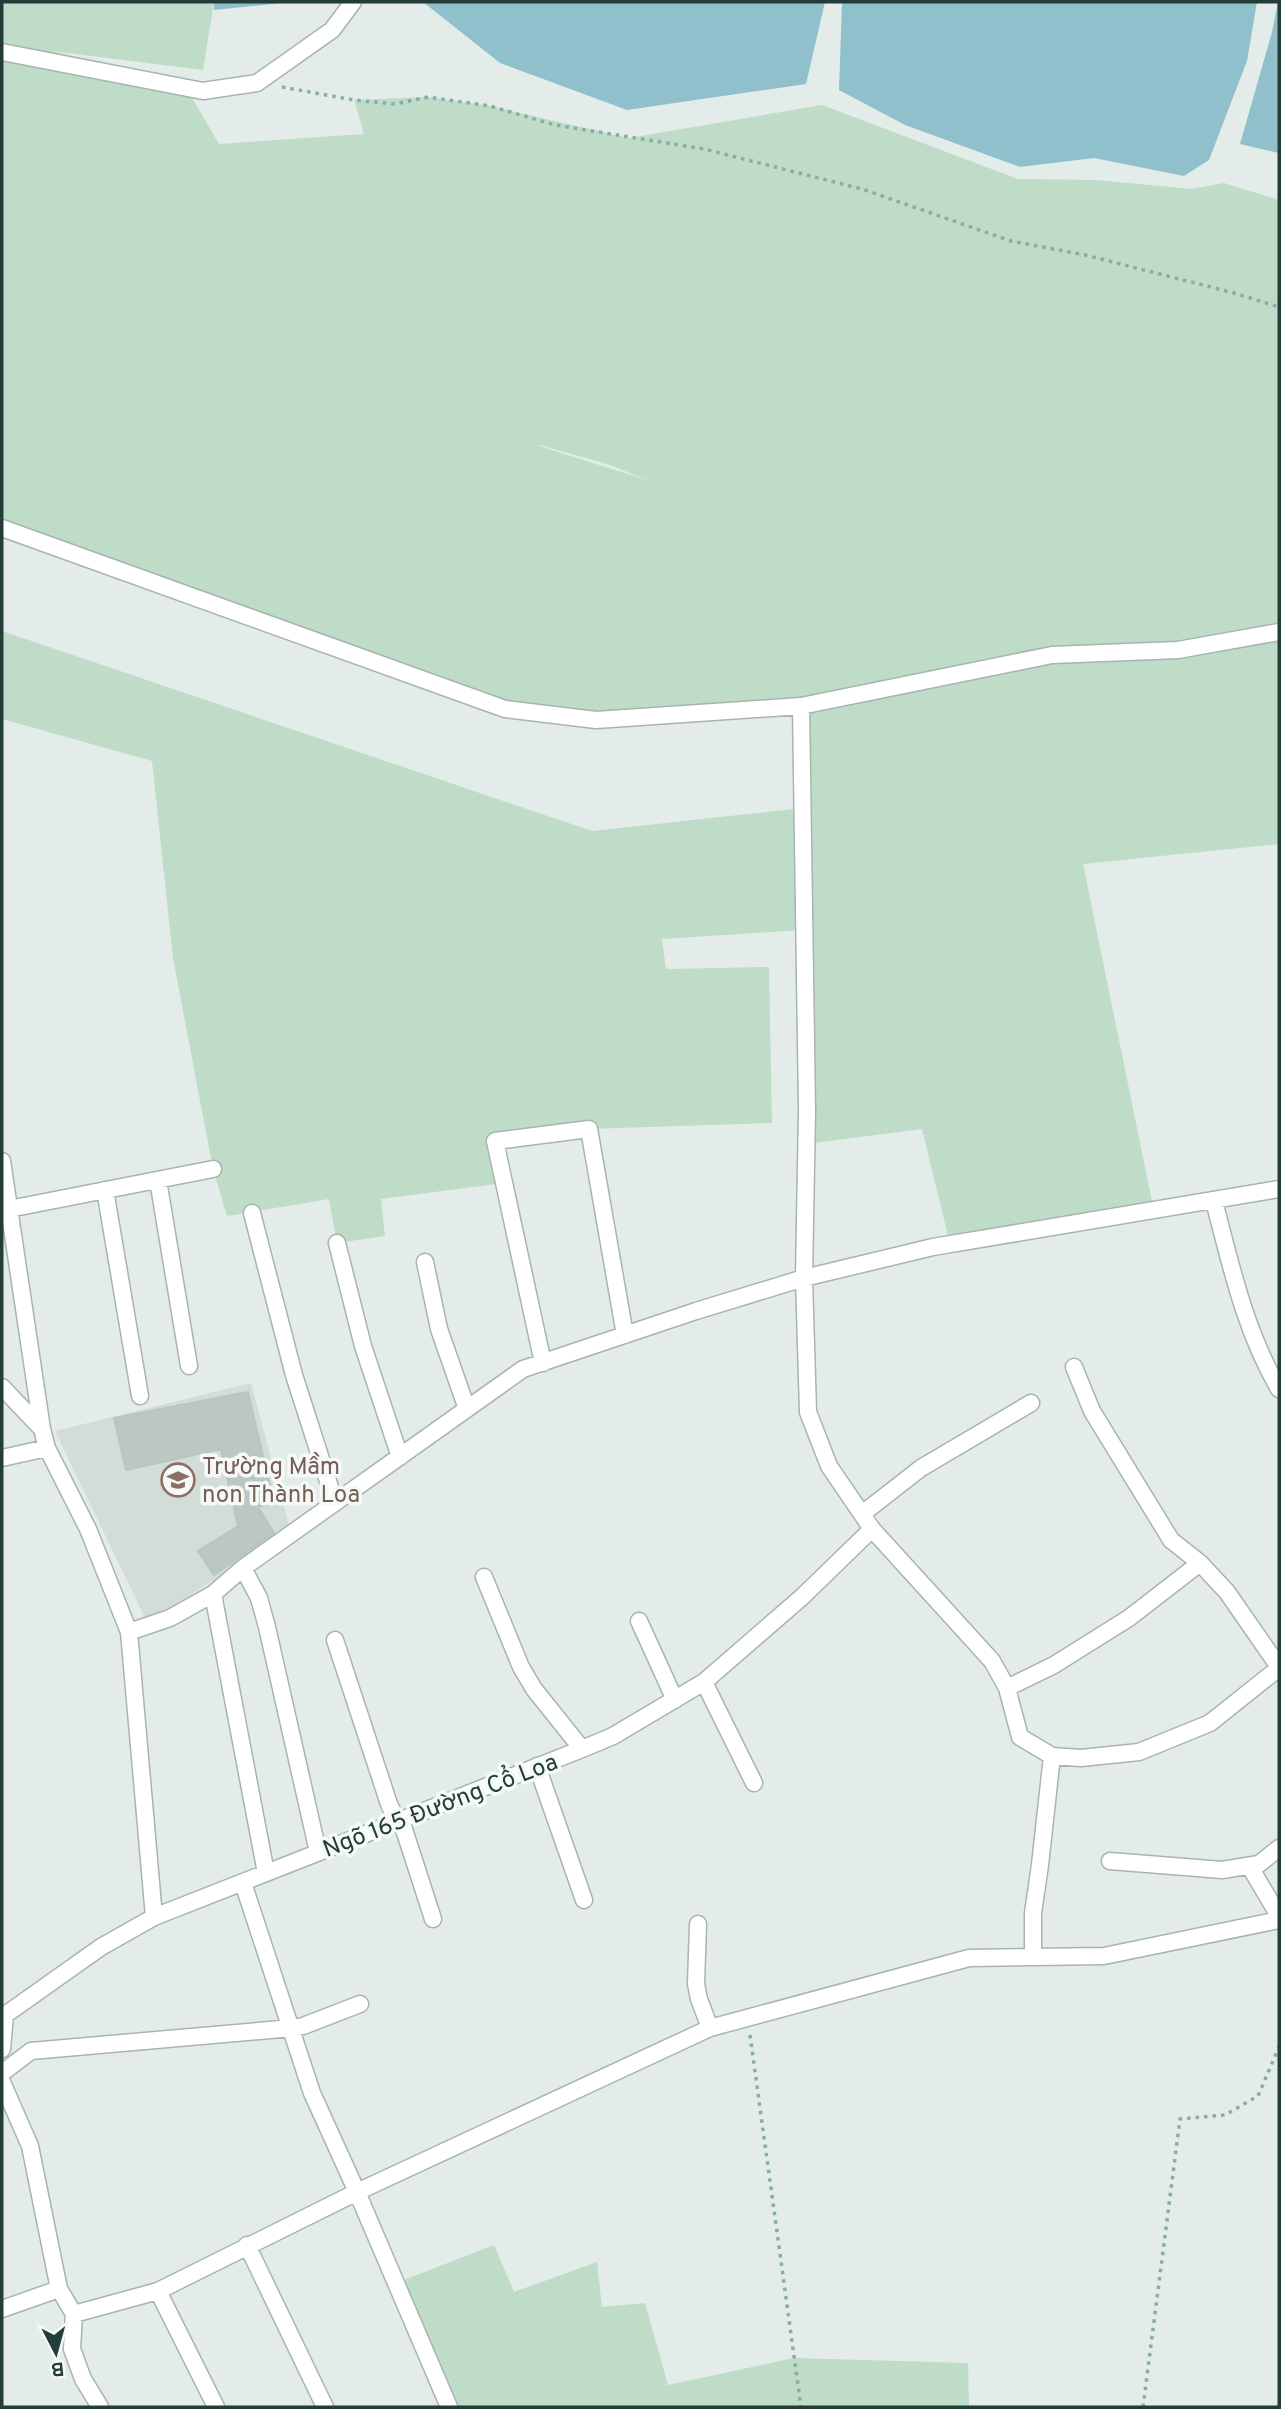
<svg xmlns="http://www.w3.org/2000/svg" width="1281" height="2409" viewBox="0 0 1281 2409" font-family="Overpass,sans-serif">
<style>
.built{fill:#d2dcd8}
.green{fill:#bfdcc8;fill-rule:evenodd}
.water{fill:#91c0cd}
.building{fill:#bac7c2;stroke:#b7c6c0;stroke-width:2}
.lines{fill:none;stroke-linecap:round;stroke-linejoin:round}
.minor-casing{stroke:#a7b4b0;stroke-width:19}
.path{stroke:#87ada4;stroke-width:3.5;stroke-dasharray:3.5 5;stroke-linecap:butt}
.minor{stroke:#fff;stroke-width:16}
.labels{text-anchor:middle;stroke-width:7;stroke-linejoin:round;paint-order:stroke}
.education-label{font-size:24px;fill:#785e54;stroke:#f5f9f7;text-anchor:start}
.street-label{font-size:24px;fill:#253d38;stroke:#f5f9f7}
</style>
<rect width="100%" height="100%" fill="#e4ece9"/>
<path class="built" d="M251,1383l39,146 -117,78 -28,11 -90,-187z"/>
<path class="green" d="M2,2h212l-11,68 -152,-19 135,36 33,57 145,-10 -10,-34 74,-3 62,9 139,32 193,-33 196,74 79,1 94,9 33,-6 55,17v644l-196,20 71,347 -204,33 -28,-115 -116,15 -3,-214 -141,9 4,30 103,-2 3,156 -183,6 -94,12 9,42 -123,16 4,37 -48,7 -8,-44 -102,17 -14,-47 -40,-211 -21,-197 -150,-42v-88l590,200 210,-23 -1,-102 -205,14 -91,-11 -503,-182zM540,445l70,20 37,15 -108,-34z
M494,2245l20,47 83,-30 5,45 43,-4 23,82 126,-27 174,5 1,44h-520l-53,-124z"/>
<path class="water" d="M214,2h78l-78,8z
M423,2h402l-19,82 -179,26 -127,-47z
M842,2h415l-10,59 -38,99 -25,16 -90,-18 -74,9 -115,-42 -66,-35z
M1278,2h1v151l-39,-9 32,-112z"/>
<path class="building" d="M248,1392l26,111 -16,4 16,26 -60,42 -16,-24 40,-25 -17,-77 -95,21 -12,-52z"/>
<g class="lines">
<defs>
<path id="minor" d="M2,52l201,39 54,-8 75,-53 21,-28
M2,528l503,181 91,11 205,-14 251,-51 126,-5 101,-18
M801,706l6,404 -3,168 4,134 21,54 43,63 120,132 15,27 13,49 32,19 29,2 58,-6 71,-29 69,-55
M2,1161l40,268 5,19 41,81 41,103 25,285
M158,1180l31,186
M105,1190l35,206
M1214,1201c17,65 31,130 65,188
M9,1209l204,-40
M252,1213l42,162 41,128
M337,1243l26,103 37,111
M425,1262l14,67 28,80
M543,1363l-48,-222 94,-12 36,206
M1074,1367l18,44 79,129 29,23 27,29 52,75
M2,1387l40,42
M2,1458l45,-10
M862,1514l59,-46 110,-65
M243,1568l16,30 8,29 51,225
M484,1577l37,90 13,22 48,60
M213,1594l53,279
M639,1621l36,79
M129,1632l41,-14 43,-24 30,-26 280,-199 173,-58 108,-33 129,-31 346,-58
M335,1640l54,164 8,17
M704,1682l50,101
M1007,1688l47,-23 75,-47 71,-55
M537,1766l47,134
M401,1820l32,99
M1110,1861l112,9 37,-6 20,-16
M1250,1867l29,49
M243,1883l69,210 45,99 92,215
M698,1924l-2,60 3,15 11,29
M1033,1956v-43l7,-48 12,-109
M2,2049l3,-34 96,-68 53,-30 428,-168 31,-13 91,-54 98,-85 70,-68
M2,2073l29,-22 261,-23 11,-2 57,-22
M2,2082l28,64 29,143 15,25 -2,35 11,30 17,28
M247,2245l78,162
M158,2291l58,116
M2,2309l57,-20
M74,2314l84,-23 199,-99 353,-164 259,-70 135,-2 175,-36"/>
</defs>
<use href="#minor" class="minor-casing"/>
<path class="path" d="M282,87l72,13 41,4 33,-7 62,9 65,19 149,24 158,40 149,52 74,14 149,38 45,14
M750,2035l51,372
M1143,2407l37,-288 45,-4 33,-19 21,-49"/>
<use href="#minor" class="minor"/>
</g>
<defs>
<symbol id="school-ring" viewBox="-11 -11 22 22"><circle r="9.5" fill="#f5f9f7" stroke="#8d6e63" stroke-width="1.5"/><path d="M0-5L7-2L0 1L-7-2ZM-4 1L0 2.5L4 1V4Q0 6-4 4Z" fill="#8d6e63"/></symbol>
</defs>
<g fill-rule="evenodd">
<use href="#school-ring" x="159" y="1461" width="38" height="38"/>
</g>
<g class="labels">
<g class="education-label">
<text x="202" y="1474">Trường Mầm<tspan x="202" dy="28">non Thành Loa</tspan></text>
</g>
<g class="street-label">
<text transform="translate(440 1805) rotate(-21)" y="8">Ngõ 165 Đường Cổ Loa</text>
</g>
</g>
<rect width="1281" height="2409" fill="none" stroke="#253d38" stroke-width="7"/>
<g transform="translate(56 2353) rotate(174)" stroke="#f5f9f7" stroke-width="5" paint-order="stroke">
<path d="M0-5L12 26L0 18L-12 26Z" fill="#253d38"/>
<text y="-10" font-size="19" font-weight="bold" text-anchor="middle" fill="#253d38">B</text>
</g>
</svg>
